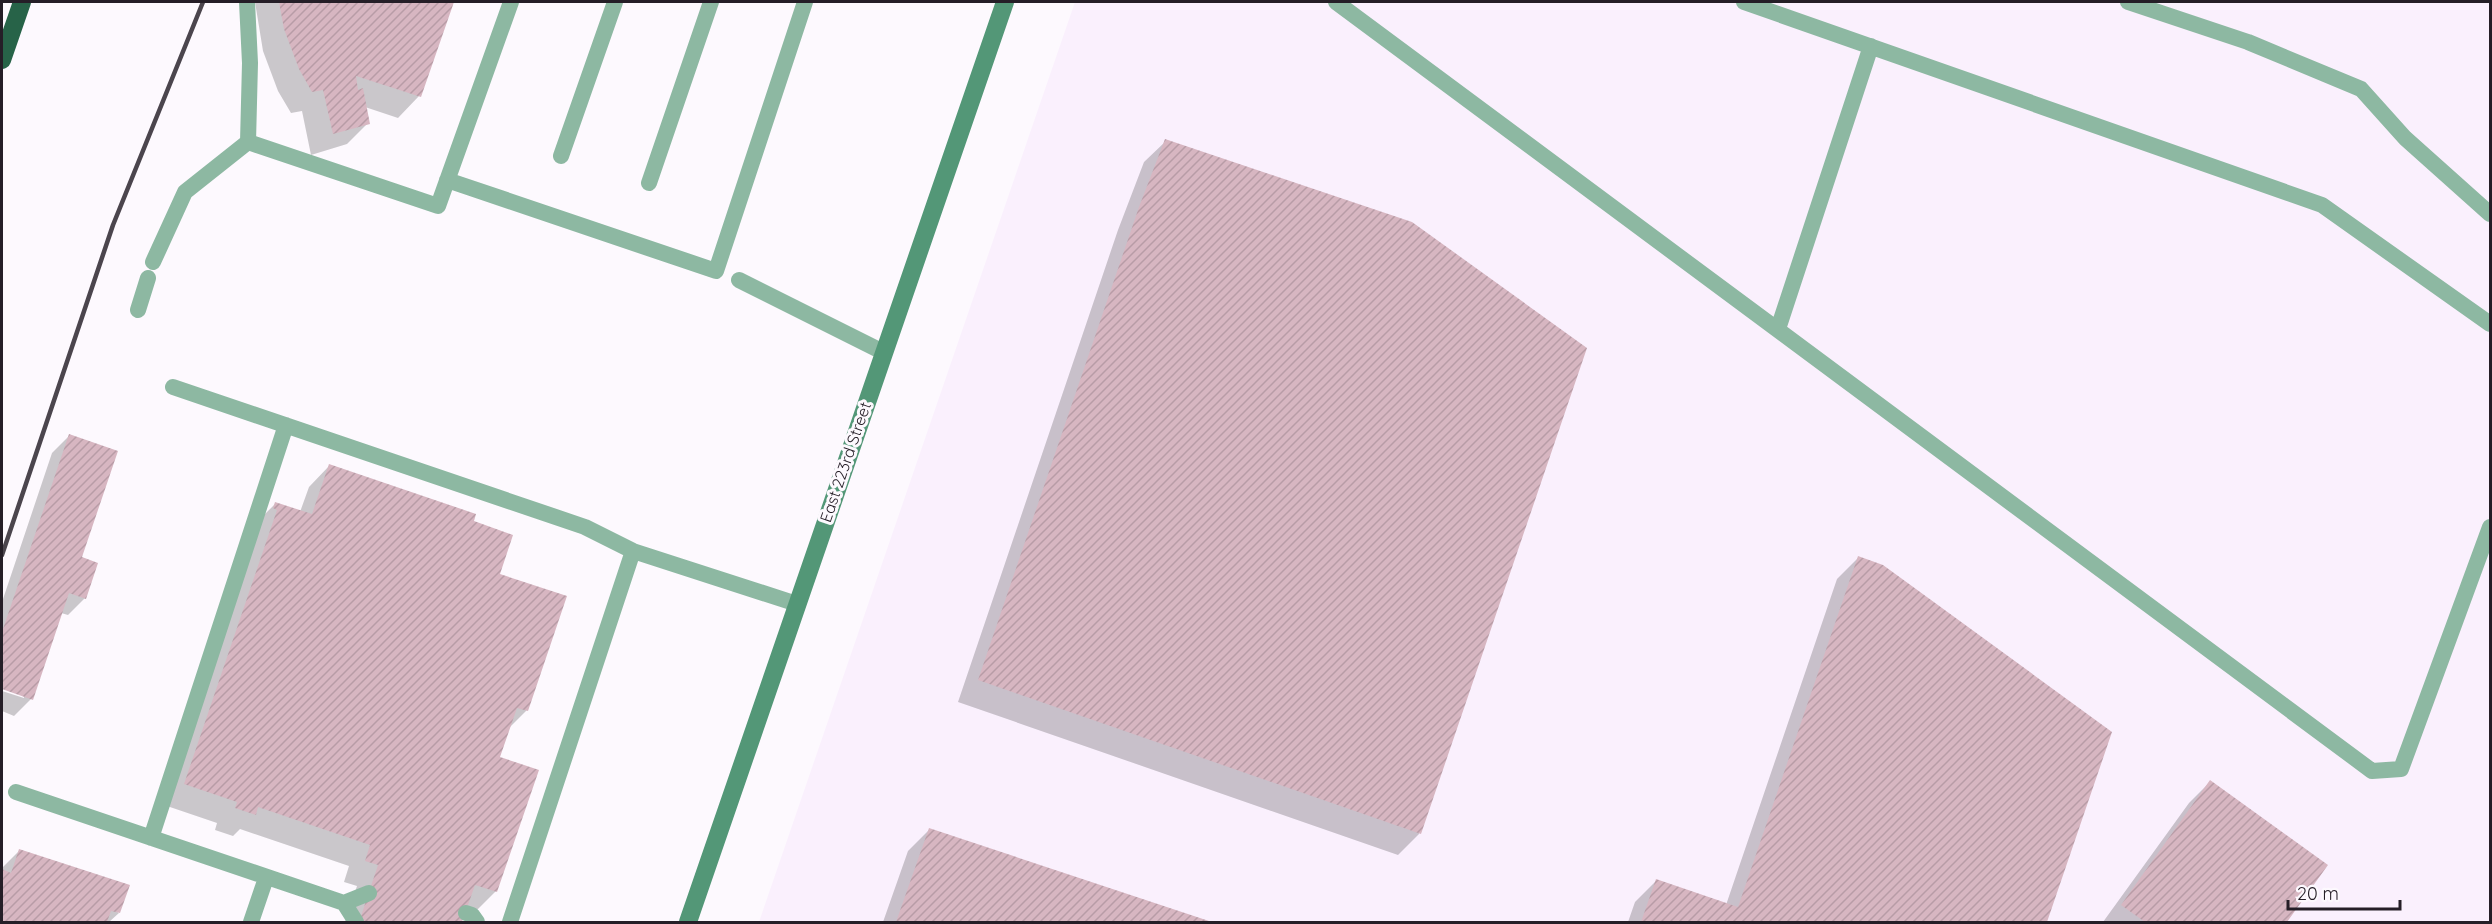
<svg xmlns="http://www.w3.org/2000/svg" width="2492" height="924" viewBox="0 0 2492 924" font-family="Quicksand,sans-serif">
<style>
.built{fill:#faf0fd}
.shadow{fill:#0003}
.building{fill:url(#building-hatch)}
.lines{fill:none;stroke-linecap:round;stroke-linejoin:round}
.service{stroke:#8db8a2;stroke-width:16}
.secondary{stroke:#539777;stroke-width:18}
.motorway{stroke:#276348;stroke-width:18}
.rail{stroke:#4b454d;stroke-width:4.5}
.labels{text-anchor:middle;stroke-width:6;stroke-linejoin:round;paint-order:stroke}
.street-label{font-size:16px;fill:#251e27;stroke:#fdf9fe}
</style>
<defs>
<pattern id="building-hatch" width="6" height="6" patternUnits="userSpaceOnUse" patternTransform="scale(1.5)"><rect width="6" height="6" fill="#d7b6c1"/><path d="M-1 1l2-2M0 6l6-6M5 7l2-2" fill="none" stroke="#b89ca6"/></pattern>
</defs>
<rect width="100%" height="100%" fill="#fdf9fe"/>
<path class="built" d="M1075,2h1415v920h-1731z"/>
<path class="shadow" d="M255,2h197l-33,94 -21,22 -33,-11 3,16 -21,21 -36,11 -9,-44 -11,2 -13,-22 -15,-40z
M1166,141l419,208 -166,485 -21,21 -440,-153 160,-472 26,-68z
M69,436l16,162 -17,17 -7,-2 -30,86 -17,17 -12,-5v-20l22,7v-3l-22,-8v-85l50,-149z
M330,465l142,57 27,52 28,136 -18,18 -11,30 -2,133 -21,21 -10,-3 -4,13h-116l12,-36 -13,-4 5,-16 -109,-37 -7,7 -18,-6 2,-7 -53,-18 90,-280 21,-21 25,8 9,-25z
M1858,558l253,175 -65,189h-418l7,-20 21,-21 70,24 111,-326z
M2210,782l116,84 -41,56h-182l86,-119z
M929,830l280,92h-326l25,-71z
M19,851l100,62 -10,9h-107v-54z"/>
<path class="building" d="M279,2h175l-33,95 -65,-21 2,14 5,-2 7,36 -37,10 -10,-44 -11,2 -13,-23 -15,-40z
M1165,139l247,83 175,126 -166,486 -443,-154 161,-473z
M69,434l49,17 -36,106 16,6 -12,36 -17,-6 -36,107 -31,-11v-57z
M329,464l147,50 -2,7 39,14 -13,39 67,22 -39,115 -11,-3 -17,49 39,13 -42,122 -22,-7 -13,37h-103l19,-57 -13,-4 5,-16 -112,-38 -2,8 -21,-7 2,-6 -53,-18 93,-274 -4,-2 2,-6 37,12z
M1858,556l25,9 229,167 -65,190h-406l15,-43 82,28z
M2210,780l118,85 -41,57h-142l-24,-17z
M929,828l283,94h-316z
M19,849l111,36 -10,28 -9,-2 -4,11h-105v-53l9,4z"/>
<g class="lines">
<path class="service" d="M247,2l3,61 -2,79 190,64 73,-204
M1336,2l1036,769 29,-2 89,-242
M1744,2l578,203 168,119
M2128,2l120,40 113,47 44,49 85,76
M561,156l54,-154
M447,180l269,91 89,-269
M649,183l62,-181
M153,262l32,-70 63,-50
M739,280l144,72
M138,310l10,-32
M1778,329l93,-283
M173,387l412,140 48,24 164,53
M16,792l328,111 12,19
M151,838l135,-413
M344,903l25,-10
M466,913l6,2 5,7
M251,922l15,-44
M510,922l123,-371"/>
<path class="secondary" d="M688,922l317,-920"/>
<path class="motorway" d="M2,60l20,-58"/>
<path class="rail" d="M2,555l111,-330 90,-223"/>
</g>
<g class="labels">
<g class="street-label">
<text transform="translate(845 462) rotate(-71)" y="6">East 223rd Street</text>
</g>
</g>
<rect width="2492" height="924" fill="none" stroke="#251e27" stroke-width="6"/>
<path d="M2288 900v9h112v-9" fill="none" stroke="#251e27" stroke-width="3"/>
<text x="2297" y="900" font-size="18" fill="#251e27" stroke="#fdf9fe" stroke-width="4.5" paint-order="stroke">20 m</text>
</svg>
